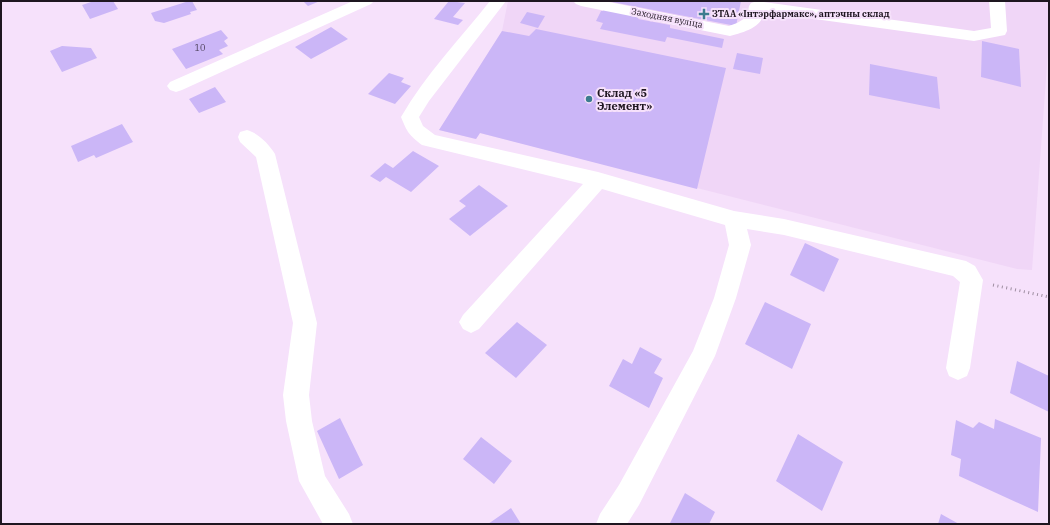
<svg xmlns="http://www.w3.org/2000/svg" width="1050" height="525" viewBox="0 0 1050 525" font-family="'IBM Plex Serif',serif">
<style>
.built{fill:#f0d6f7}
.building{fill:#cbb6f7}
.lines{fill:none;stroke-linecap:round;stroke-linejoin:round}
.path{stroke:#9e8ea1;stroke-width:3;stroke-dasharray:1 3.5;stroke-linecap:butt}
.minor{fill:#fff;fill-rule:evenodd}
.poi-dot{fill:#3c7c90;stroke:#f6e1fb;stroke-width:1.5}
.labels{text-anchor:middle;stroke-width:4;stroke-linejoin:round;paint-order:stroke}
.far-poi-label{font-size:9px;font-weight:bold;fill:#1e1620;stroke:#f6e1fb;text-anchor:start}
.far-street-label{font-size:9px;fill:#1e1620;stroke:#f6e1fb}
.number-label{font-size:9px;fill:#493e56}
.poi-label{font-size:11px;font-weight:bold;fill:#1e1620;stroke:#f6e1fb;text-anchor:start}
</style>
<rect width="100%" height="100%" fill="#f6e1fb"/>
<path class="built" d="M508,1h541v37l-17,232 -15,-1 -537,-136 -4,6 -37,-9 63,-99z"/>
<path class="building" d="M94,1h19l5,8 -28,10 -8,-14z
M189,1h3l5,9 -7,2 1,2 -27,9 -9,-2 -4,-8z
M303,1h17l-12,5z
M449,1l16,2 -12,14 10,3 -5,5 -24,-6z
M607,1h134l-5,25z
M604,8l36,7 -2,4 32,6v3l54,11 -2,9 -55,-11 -2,5 -65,-13 3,-6 -7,-2 5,-10h2z
M527,12l18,4 -7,12 -18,-5z
M331,27l17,12 -37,20 -16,-12z
M536,29l190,39 -29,121 -217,-56 -4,6 -37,-9 63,-99 27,5z
M221,30l7,8 -4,3 4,5 -9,4 4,4 -37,15 -14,-20z
M982,41l37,8 2,38 -40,-10z
M62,46l29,2 6,10 -35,14 -12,-21z
M737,53l26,5 -3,16 -27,-5z
M870,64l67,13 3,32 -71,-14z
M389,73l15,5 -3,4 10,4 -16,18 -27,-10z
M215,87l11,15 -27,11 -10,-14z
M122,124l11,18 -37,16 -2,-3 -16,7 -7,-16z
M413,151l26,15 -28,26 -25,-15 -6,5 -10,-6 15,-13 8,5z
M479,185l29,21 -38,30 -21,-17 17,-13 -7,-5z
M805,243l34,16 -15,33 -34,-17z
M765,302l46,22 -19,45 -47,-25z
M517,322l30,23 -31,33 -31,-25z
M640,347l22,12 -8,14 9,5 -14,30 -40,-22 14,-27 9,5z
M1017,361l32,15v36l-39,-19z
M340,418l23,47 -24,14 -22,-48z
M995,419l46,19 -3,74 -79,-36 2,-17 -10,-4 5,-35 17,8 6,-6 15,7z
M798,434l45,28 -21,49 -46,-30z
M481,437l31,24 -18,23 -31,-25z
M685,493l30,19 -6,12 -39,-1z
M511,508l10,16h-33z
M941,514l18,10h-21z"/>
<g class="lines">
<path class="path" d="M993,285l56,12"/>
<path class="minor" d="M353,1h21l-3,3 -189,86 -6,2 -6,-2 -3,-4 3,-4z
M490,1h16l-77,100 -10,16 4,9 12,9 163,37 136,39 50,8 182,42 9,5 8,14 -13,88 -3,8 -9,4 -9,-4 -3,-8 14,-86 -7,-6 -169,-41 -37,-6 4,16 -15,53 -21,58 -76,149 -12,19h-31l4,-10 19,-29 74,-134 21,-53 15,-53 -4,-20 -123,-36 -123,140 -8,4 -8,-4 -4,-7 4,-7 120,-131 -161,-39c-13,-10 -15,-13 -21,-28 24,-42 59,-78 89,-116z
M573,1h31l125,25 8,-3 10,-6 2,-11 2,-3 6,-2 217,30 17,-3 -2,-27h16l2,30 -2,4 -31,6 -210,-29c-2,16 -20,20 -34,24l-149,-30 -5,-2z
M247,130c11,3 22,14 28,24l42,169 -8,72 3,26 13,55 24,38 4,10h-30l-24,-43 -13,-60 -3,-26 10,-72 -37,-166 -16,-15 -2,-5 2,-5z"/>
</g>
<g class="poi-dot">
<path d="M702 8h4v4h4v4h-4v4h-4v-4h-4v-4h4z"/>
<circle cx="589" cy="99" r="4"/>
</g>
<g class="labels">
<g class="far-poi-label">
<text x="712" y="17">ЗТАА «Інтэрфармакс», аптэчны склад</text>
</g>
<g class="far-street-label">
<text transform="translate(667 18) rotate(11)" y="3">Заходняя вуліца</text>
</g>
<g class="number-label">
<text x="200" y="51">10</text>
</g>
<g class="poi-label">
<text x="597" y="97">Склад «5<tspan x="597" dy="13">Элемент»</tspan></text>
</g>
</g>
<rect width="1050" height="525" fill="none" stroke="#1e1620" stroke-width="4"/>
</svg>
